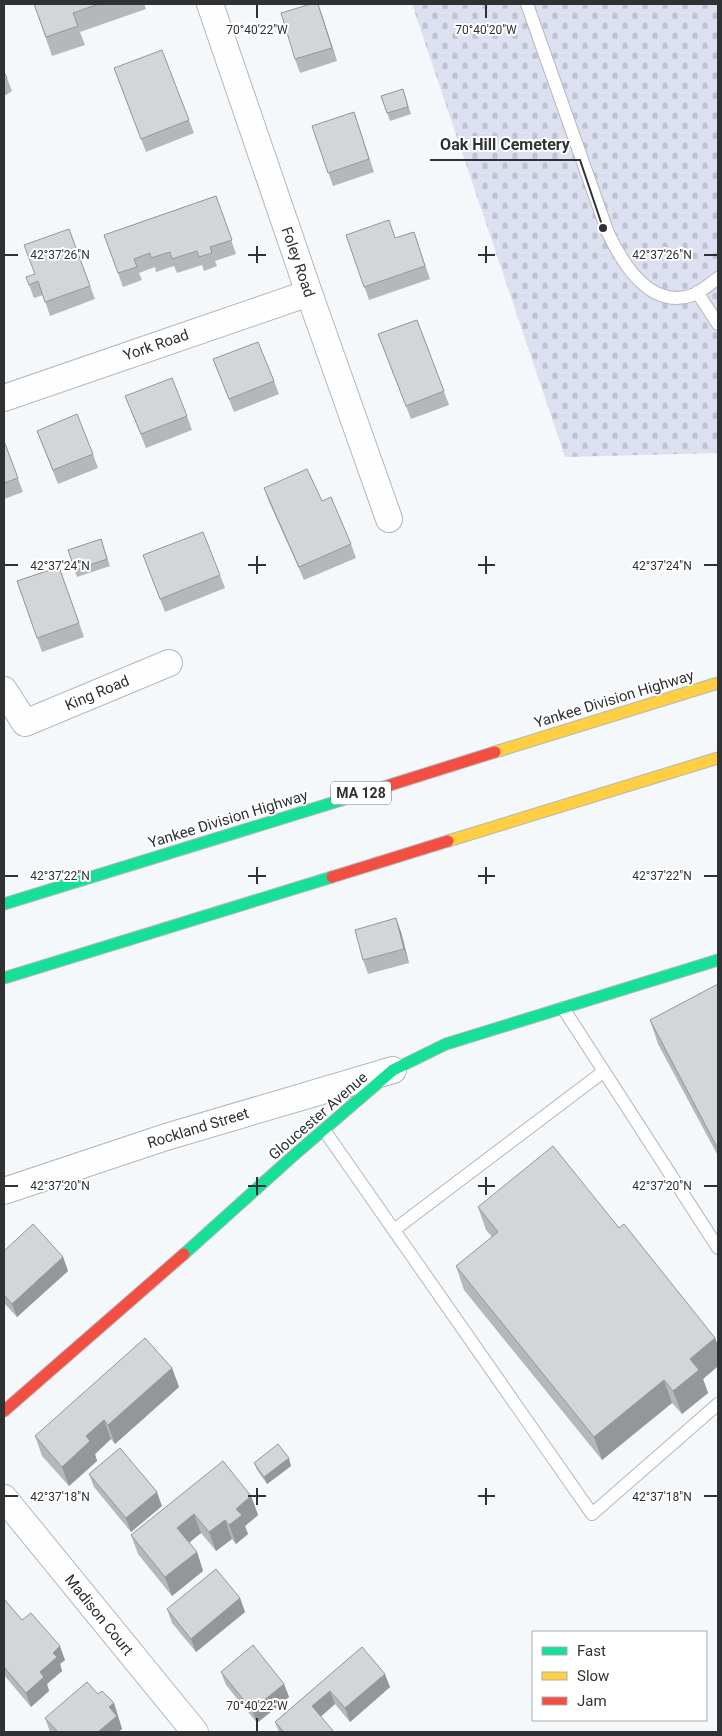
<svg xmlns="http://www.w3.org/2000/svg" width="722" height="1736" viewBox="0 0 722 1736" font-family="Roboto,sans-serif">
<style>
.cemetery{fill:url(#cemetery-stones)}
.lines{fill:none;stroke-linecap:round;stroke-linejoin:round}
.lane-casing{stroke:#b4b6b8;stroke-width:14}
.street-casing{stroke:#b4b6b8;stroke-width:28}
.fast-casing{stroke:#b4b6b8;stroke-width:13}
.slow-casing{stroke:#b4b6b8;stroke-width:13}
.jam-casing{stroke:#b4b6b8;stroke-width:13}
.lane{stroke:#fefefe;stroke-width:12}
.street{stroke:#fefefe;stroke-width:26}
.fast{stroke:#16e098;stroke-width:11}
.slow{stroke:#ffcf43;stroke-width:11}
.jam{stroke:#f24e42;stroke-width:11}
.wall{fill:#b5b8ba}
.shaded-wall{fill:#949697}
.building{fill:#d3d6d8;stroke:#949697}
.ticks{fill:none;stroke:#2f3133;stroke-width:2}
.labels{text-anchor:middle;stroke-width:4;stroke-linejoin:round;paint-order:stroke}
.shield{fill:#fff;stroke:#6d6f70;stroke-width:1}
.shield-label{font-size:14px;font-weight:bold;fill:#2f3133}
.street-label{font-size:15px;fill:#2f3133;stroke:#fff}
.ticks-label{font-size:12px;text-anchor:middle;fill:#2f3133;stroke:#fff;stroke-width:4;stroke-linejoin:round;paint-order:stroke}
.leader{fill:none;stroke:#2f3133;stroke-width:2}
.callout-dot{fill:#2f3133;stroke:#fff;stroke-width:2}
.callout-label{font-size:16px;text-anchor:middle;font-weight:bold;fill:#2f3133;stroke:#fff;stroke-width:4;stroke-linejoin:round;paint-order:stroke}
</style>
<defs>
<pattern id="cemetery-stones" width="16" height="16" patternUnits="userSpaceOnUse" patternTransform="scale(1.25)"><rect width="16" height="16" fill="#dde0f1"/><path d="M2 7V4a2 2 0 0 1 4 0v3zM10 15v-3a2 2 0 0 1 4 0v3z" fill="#bec1cf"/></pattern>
</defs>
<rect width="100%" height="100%" fill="#f5f8fa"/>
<path class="cemetery" d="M412,4h306v449l-153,4z"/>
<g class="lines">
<defs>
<path id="lane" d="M527,4l81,229c15,31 42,77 85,62 9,-4 17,-11 25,-17
M697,292l21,32
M563,1008l155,240
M324,1130l268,384 126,-110
M394,1230l209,-158"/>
<path id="street" d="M210,4l99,289 80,226
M4,398l305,-105
M4,690l21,33 144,-60
M4,1191l162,-54 227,-67
M4,1498l191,234"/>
<path id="fast" d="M4,904l370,-114
M4,978l328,-101
M184,1254l109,-98 100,-86 53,-26 272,-84"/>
<path id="slow" d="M495,752l223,-69
M448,841l270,-83"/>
<path id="jam" d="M374,790l121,-38
M332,877l116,-36
M4,1411l180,-157"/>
</defs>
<use href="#lane" class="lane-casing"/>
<use href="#street" class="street-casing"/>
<use href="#fast" class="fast-casing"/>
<use href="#slow" class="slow-casing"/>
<use href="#jam" class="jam-casing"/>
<use href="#lane" class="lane"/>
<use href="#street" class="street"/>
<use href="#fast" class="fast"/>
<use href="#slow" class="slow"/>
<use href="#jam" class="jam"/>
</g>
<path class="wall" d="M34,4h110l2,5 -66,23 5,13 -33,11z
M318,4l19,57 -37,12 -5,-14z
M114,68l75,52 5,13 -48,19z
M4,72l3,6 5,13 -8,5z
M403,89l8,25 -21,7 -9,-25z
M312,126h47l15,46 -41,14z
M216,196l20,58 -21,7 2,5 -13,5 -2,-6 -25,8 -3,-7 -18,6 -1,-5 -16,6 3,7 -19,7 -19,-52z
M69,229l26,70 -45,17 -7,-21 -9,3 -8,-21 9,-3z
M414,232l16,47 -61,21 -23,-65 49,3z
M417,320l32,85 -38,14 -33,-85z
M213,359l61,22 5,13 -45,18z
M125,396l62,20 5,14 -46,18z
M37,431l56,23 5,14 -40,16z
M4,441l19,51 -19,7z
M264,488l58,13 29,43 5,14 -52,22 -35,-78z
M101,539l9,27 -33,11 -9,-27z
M143,555l77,20 5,13 -60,24z
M59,567l25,70 -42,15 -25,-71z
M396,918l5,14 8,31 -41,11 -5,-14z
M718,984v172l-60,-112 -8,-24z
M478,1207l141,21 96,110 3,8v20l-15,13 5,14 -26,21 -10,-11 -70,57 -138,-170 -8,-24 36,-29 -6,-7z
M4,1251l59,6 5,14 -51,46 -13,-14z
M172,1368l7,19 -64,57 -4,-5 -16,15 2,7 -28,25 -27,-30 -7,-20z
M254,1463l37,3 -24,18 -10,-14z
M89,1474l73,32 -31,26 -37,-45z
M251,1496l7,19 -13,11 3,8 -12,10 -4,-5 -16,12 -15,-18 -12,9 8,10 6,19 -31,25 -34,-42 -7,-19z
M240,1598l5,14 -49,40 -24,-29 -5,-14z
M4,1599l18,21 43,40 -5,4 2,7 -15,13 2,7 -18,16 -27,-32z
M362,1647l28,40 -40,35 -15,-18 -15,13 14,15h-55l-4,-10z
M221,1672l63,12 5,13 -32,26 -31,-38z
M98,1694l16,9 8,26 -4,3h-68l-5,-14z"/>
<path class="shaded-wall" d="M318,4l4,11 15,46 -5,-13z
M396,918l5,14 8,31 -5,-14z
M63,1257l5,14 -51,46 -5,-13z
M715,1338l3,8v20l-15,13 5,14 -26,21 -9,-23 17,-32z
M172,1368l7,19 -64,57 -7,-19z
M664,1380l8,23 -70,57 -8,-23z
M104,1420l7,19 -16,15 2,7 -28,25 -7,-19 24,-31z
M289,1458l2,8 -24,18 -3,-7z
M157,1492l5,14 -31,26 -5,-14z
M251,1496l7,19 -13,11 3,8 -12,10 -7,-19 7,-16z
M194,1514l7,19 -17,14 -7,-19z
M225,1520l7,19 -16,12 -7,-19z
M197,1552l6,19 -31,25 -7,-19z
M240,1598l5,14 -49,40 -5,-13z
M60,1646l5,14 -5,4 2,7 -15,13 2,7 -18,16 -5,-14 27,-40z
M385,1674l5,13 -40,35 -5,-14z
M284,1684l5,13 -32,26 -5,-13z
M330,1691l5,13 -18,16 -5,-14z
M114,1703l8,26 -4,3h-20l11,-25z"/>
<path class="building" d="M34,4h65l-26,9 5,13 -32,11z
M311,4h7l14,44 -37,11 -14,-46z
M162,50l27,70 -48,19 -27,-71z
M4,72l3,6 -3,2z
M403,89l5,18 -21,6 -6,-17z
M354,112l15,47 -41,14 -16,-47z
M216,196l16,44 -22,7 2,6 -13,4 -2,-6 -25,8 -2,-7 -19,6 -1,-5 -16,6 3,8 -19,6 -14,-38z
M389,220l6,18 19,-6 11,34 -61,21 -18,-52z
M69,229l21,57 -45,16 -7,-21 -9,4 -3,-8 9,-3 -11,-29z
M417,320l27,71 -38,15 -28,-72z
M258,342l16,39 -45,18 -16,-40z
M172,378l15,38 -46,18 -16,-38z
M77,414l16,40 -40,16 -16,-39z
M4,441l14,37 -14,5z
M307,469l15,32 9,-4 20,47 -52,23 -35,-79z
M203,532l17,43 -60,24 -17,-44z
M101,539l6,20 -32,11 -7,-20z
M59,567l20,56 -42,15 -20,-57z
M396,918l8,31 -41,11 -8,-30z
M718,984v165l-68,-129z
M553,1146l66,82 5,-4 91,114 -25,21 9,11 -26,21 -9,-11 -70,57 -138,-171 42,-34 -20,-25z
M33,1224l30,33 -51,47 -8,-9v-44z
M145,1338l27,30 -64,57 -4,-5 -18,16 4,5 -28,26 -27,-31z
M278,1444l11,14 -25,19 -10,-14z
M120,1448l37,44 -31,26 -37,-44z
M223,1461l28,35 -15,13 6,6 -13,10 -4,-5 -16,12 -15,-18 -17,14 20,24 -32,25 -34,-42z
M216,1569l24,29 -49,41 -24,-30z
M4,1599l18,21 9,-7 29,33 -7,7 4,4 -17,15 4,5 -18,16 -22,-26z
M253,1645l31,39 -32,26 -31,-38z
M362,1647l23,27 -40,34 -15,-17 -18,15 22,26h-50l-9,-10z
M87,1682l11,12 4,-3 12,12 -5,4 8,9 -19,16h-40l-13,-14z"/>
<path class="ticks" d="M257,5v13M486,5v13M257,246v17M486,246v17M5,255h13M248,255h18M478,255h17M704,255h13M257,556v18M486,556v18M5,565h13M248,565h18M478,565h17M704,565h13M257,867v17M486,867v17M5,876h13M248,876h18M478,876h17M704,876h13M257,1177v18M486,1177v18M5,1186h13M248,1186h18M478,1186h17M704,1186h13M257,1488v17M486,1488v17M5,1496h13M248,1496h18M478,1496h17M704,1496h13M257,1718v13"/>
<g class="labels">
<rect class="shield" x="331" y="781.5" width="60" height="23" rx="4"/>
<g class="shield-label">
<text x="361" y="798">MA 128</text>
</g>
<g class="street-label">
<text transform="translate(298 262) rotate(71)" y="5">Foley Road</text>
<text transform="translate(156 345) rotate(-19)" y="5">York Road</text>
<text transform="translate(97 693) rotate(-23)" y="5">King Road</text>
<text transform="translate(614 699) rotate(-17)" y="5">Yankee Division Highway</text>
<text transform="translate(228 819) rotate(-17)" y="5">Yankee Division Highway</text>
<text transform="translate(318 1116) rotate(-41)" y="5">Gloucester Avenue</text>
<text transform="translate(198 1128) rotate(-17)" y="5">Rockland Street</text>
<text transform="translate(99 1615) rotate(51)" y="5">Madison Court</text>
</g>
</g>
<g class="ticks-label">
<text x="257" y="34">70°40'22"W</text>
<text x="486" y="34">70°40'20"W</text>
<text x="60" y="259">42°37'26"N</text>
<text x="662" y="259">42°37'26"N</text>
<text x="60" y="570">42°37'24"N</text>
<text x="662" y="570">42°37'24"N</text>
<text x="60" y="880">42°37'22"N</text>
<text x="662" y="880">42°37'22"N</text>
<text x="60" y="1190">42°37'20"N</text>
<text x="662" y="1190">42°37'20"N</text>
<text x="60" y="1501">42°37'18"N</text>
<text x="662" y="1501">42°37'18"N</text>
<text x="257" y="1710">70°40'22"W</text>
</g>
<path class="leader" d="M603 228L580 160H430"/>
<circle class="callout-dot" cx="603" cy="228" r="5"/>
<g class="callout-label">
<text x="505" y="150">Oak Hill Cemetery</text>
</g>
<rect width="722" height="1736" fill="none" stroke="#2f3133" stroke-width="10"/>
<rect x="532" y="1631" width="175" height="90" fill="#ffffff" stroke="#acadad"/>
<rect x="542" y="1647" width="25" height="8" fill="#16e098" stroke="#acadad"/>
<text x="577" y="1656" font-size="15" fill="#2f3133">Fast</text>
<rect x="542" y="1672" width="25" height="8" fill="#ffcf43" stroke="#acadad"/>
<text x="577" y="1681" font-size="15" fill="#2f3133">Slow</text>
<rect x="542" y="1697" width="25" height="8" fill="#f24e42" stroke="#acadad"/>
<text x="577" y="1706" font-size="15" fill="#2f3133">Jam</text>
</svg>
